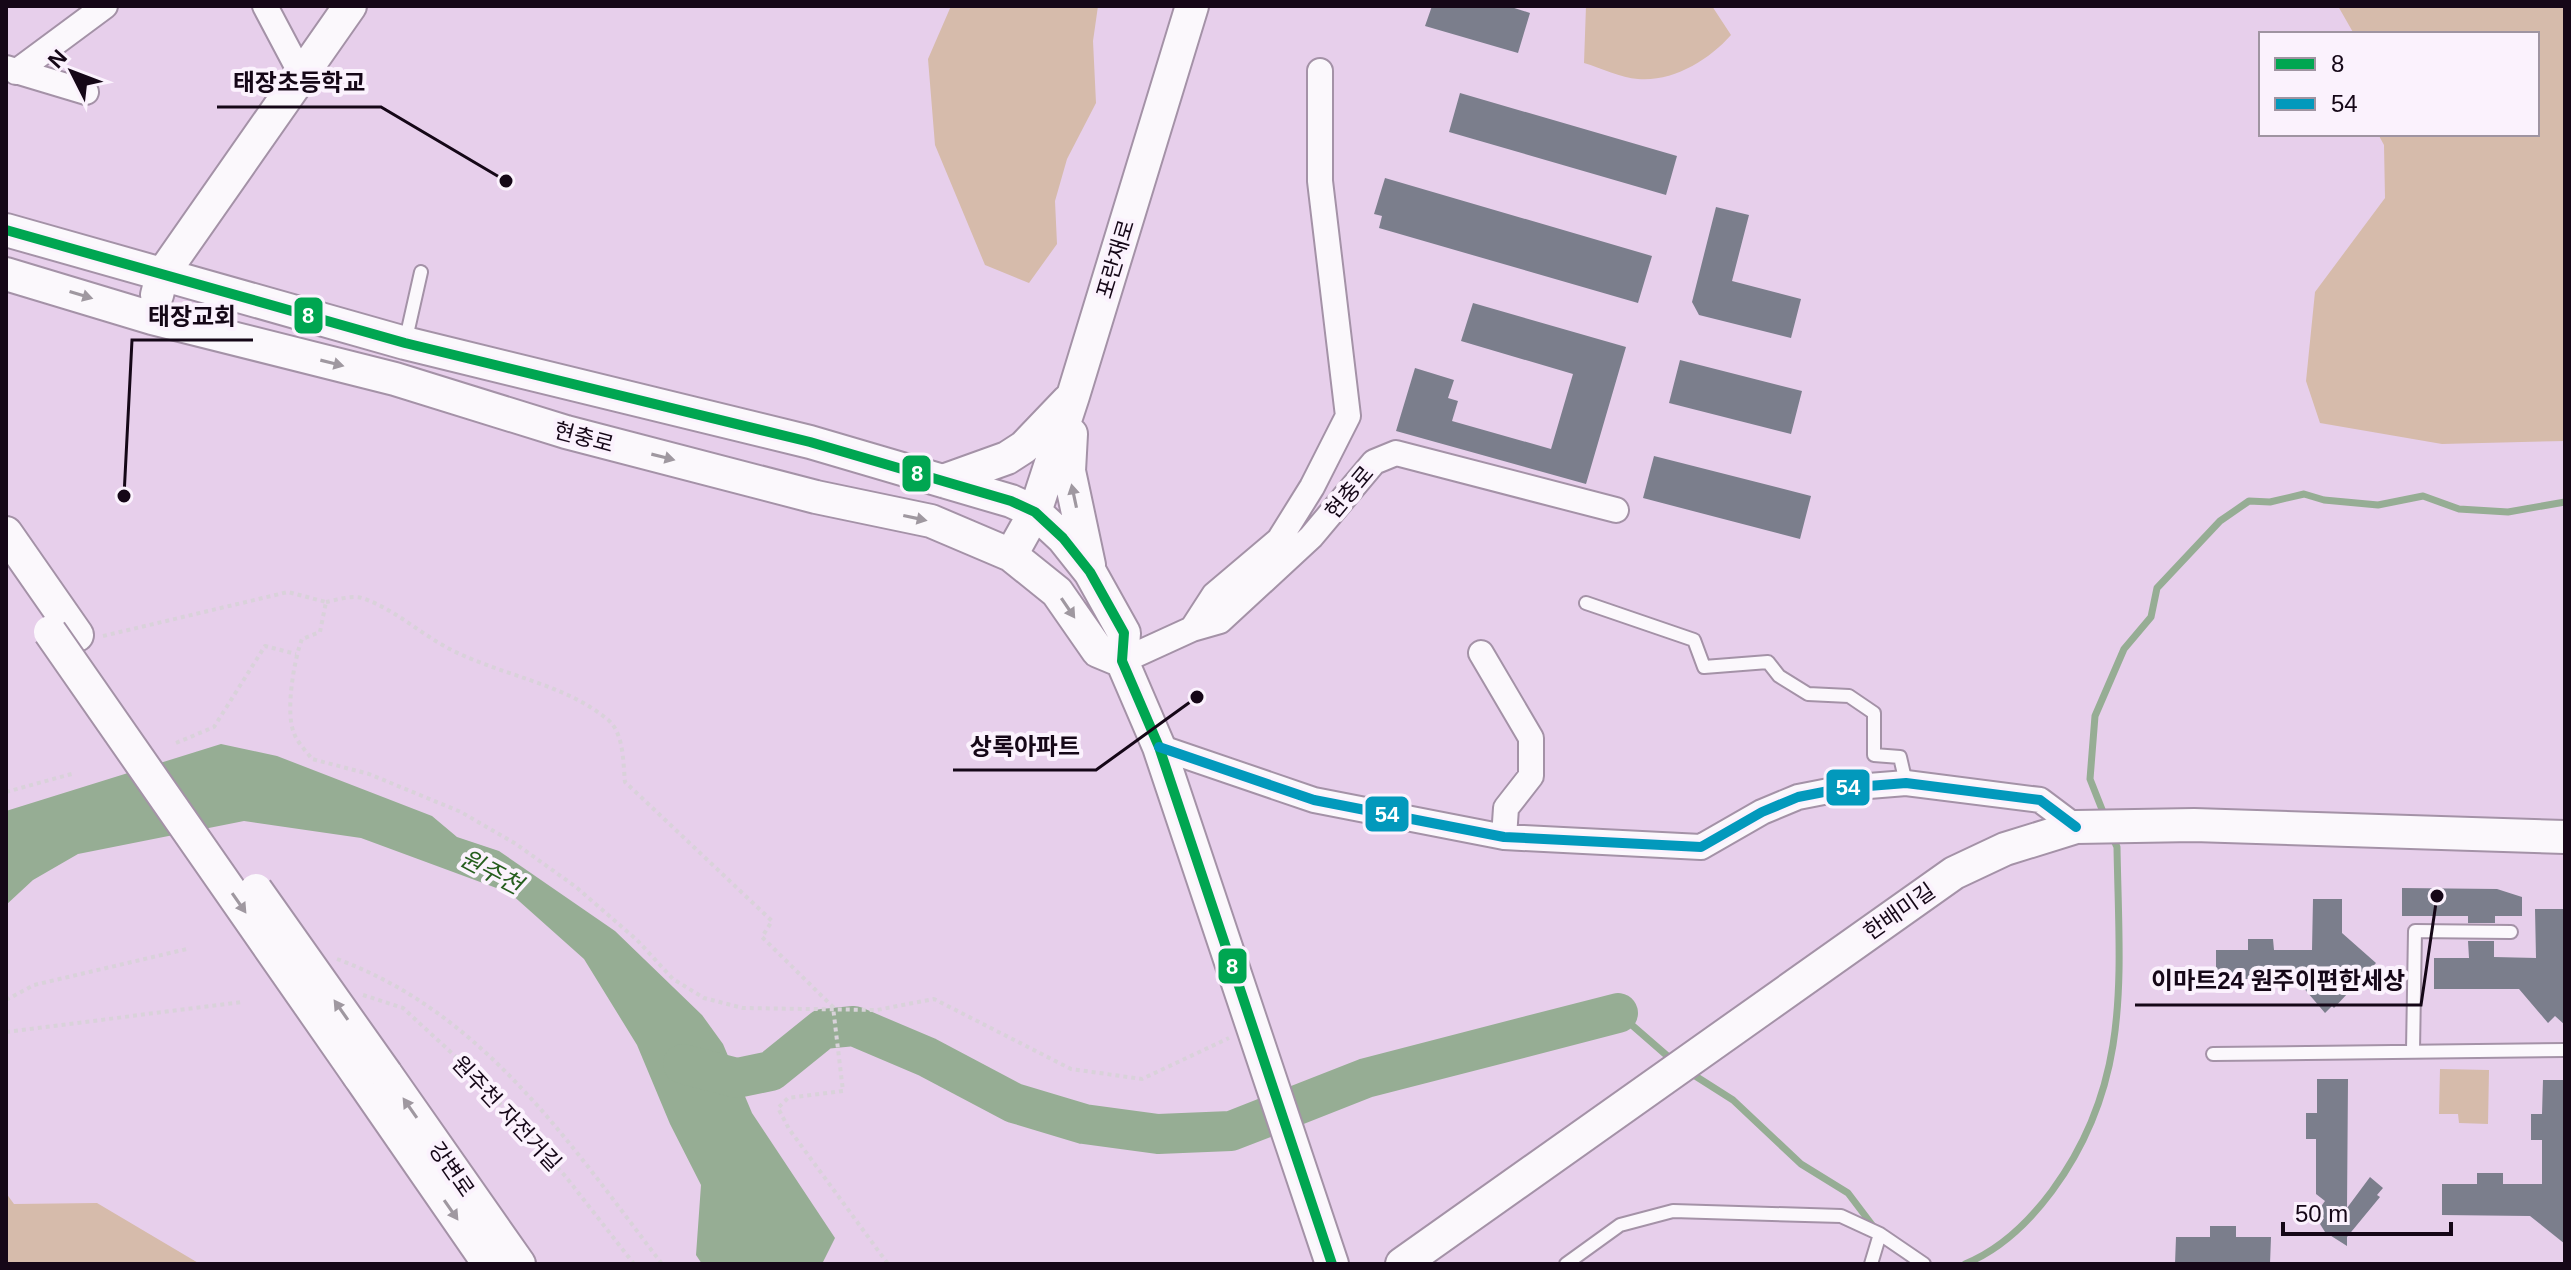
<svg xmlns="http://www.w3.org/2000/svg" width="2571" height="1270" viewBox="0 0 2571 1270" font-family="Helvetica,'Noto Sans KR',sans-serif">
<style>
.green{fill:#d6bbab}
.water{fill:#96ad94}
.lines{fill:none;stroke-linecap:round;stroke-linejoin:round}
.stream{stroke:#96ad94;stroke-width:7}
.river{stroke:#96ad94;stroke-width:40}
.building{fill:#7b7e8c}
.service-casing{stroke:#a492a7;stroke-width:16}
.minor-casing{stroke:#a492a7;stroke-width:28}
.tertiary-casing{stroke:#a492a7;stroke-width:36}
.path{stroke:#d9d2da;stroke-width:4;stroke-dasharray:4 4;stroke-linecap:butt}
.service{stroke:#fbf8fc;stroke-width:12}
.minor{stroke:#fbf8fc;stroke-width:24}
.tertiary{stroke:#fbf8fc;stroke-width:32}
.tertiary-bridge-casing{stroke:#a492a7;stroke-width:36;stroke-linecap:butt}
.tertiary-bridge{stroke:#fbf8fc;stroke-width:32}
.bus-1-casing{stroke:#fbf2fd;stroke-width:16}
.bus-2-casing{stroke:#fbf2fd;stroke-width:16}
.bus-1{stroke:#00a651;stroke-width:10}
.bus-2{stroke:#0299bc;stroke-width:10}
.oneway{fill:#9f98a0}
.labels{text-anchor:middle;stroke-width:8;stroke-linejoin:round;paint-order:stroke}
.street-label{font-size:22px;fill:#150717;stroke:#fbf2fd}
.water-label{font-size:24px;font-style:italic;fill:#265e1e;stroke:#fbf2fd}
.leader{fill:none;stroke:#150717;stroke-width:3}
.callout-dot{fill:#150717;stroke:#fbf2fd;stroke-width:3}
.callout-label{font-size:24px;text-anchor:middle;font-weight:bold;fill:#150717;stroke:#fbf2fd;stroke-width:8;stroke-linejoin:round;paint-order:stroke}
.line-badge{stroke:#fbf2fd;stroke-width:3}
.badge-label{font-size:22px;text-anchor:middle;font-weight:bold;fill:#fff}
</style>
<rect width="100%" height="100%" fill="#e7cfeb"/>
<path class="green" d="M951,6h147l-5,35 3,62 -29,56 -12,42 2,43 -28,39 -44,-18 -50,-120 -7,-86z
M1586,6h126l19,29c-22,25 -58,47 -93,44 -17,-1 -37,-11 -54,-16z
M2338,6h227v435l-123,3 -122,-21 -14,-42 9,-89 70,-94 -1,-53 -6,-11h159v-100h-183z
M2440,1069l49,1 -1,54 -29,-1 -1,-9h-19z
M6,1193l8,11 83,-1 103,61h-194z"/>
<path class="water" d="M221,744l56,12 155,60 25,21 42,14 116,80 87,84 21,29 29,69 83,125 -13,26h-120l-6,-9 5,-70 -31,-61 -33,-79 -53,-86 -74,-66 -149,-55 -117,-17 -166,33 -45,26 -27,25v-94z"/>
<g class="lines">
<path class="stream" d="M2105,817l-15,-38 5,-63 29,-67 27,-32 6,-29 63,-67 29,-20 21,1 34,-8 20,6 54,5 45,-9 36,13 49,3 57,-10
M1618,1013l54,47
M1689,1072l44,28 68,64 47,29 28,37
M1965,1264c37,-15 64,-42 87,-73 81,-110 67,-216 65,-344l-5,-11"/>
<path class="river" d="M683,1064l54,14 34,-7 52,-42 31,-3 73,31 87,46 70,21 74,10 73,-3 135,-53 252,-65"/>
</g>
<path class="building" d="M1432,6h76l22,7 -12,40 -93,-27z
M1460,93l217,63 -11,39 -217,-63z
M1385,178l267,78 -14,47 -259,-75 3,-12 -8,-2z
M1716,207l33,8 -17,66 69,18 -10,39 -92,-23 -7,-13z
M1473,303l153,44 -40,137 -190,-53 19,-63 39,12 -6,18 10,3 -6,20 99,28 22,-75 -112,-33z
M1680,360l122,31 -11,43 -122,-31z
M1654,456l157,40 -11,43 -157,-41z
M2402,888l95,1 25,8v19h-27v7h-27v-7h-66z
M2313,899h29v34l34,30 -42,45 -2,-2 -7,7 -29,-34h-80v-29h32v-11h25l1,11h38z
M2535,909h30v116l-10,-9 -7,7 -29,-34h-85v-31h35l-1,-17h26v16l42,1z
M2317,1079h31l-1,129 23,-31 13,11 -6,7 3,2 -33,40v9l-22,-14 -5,-8 4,-6 -7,-6 8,-11 -9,-7v-55h-10v-26h11z
M2543,1080h22v164l-35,-28 -88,-1v-31h35v-11h26v11h39v-44h-11v-26h11z
M2210,1226h26v11h35l-1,27h-95l1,-27h34z"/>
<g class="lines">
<defs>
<path id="service" d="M405,343l16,-71
M1586,603l108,37 10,27 64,-5 11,14 29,18 41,2 25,17v42l26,2 6,26
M2413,1050l2,-119 96,1
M2213,1054l352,-4
M1566,1264l54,-39 53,-14 168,5 39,18 44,30
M1871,1264l9,-30"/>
<path id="minor" d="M265,6l36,68
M6,68l80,24
M16,72l89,-66
M1192,629l22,-34 65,-55 33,-53 36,-71 -28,-235v-110
M1481,653l50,85v38l-25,32 -2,29
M1122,661l70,-32 28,-8 91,-84 63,-75 22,-9 220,57
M1159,747l155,53 190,37 197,10 61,-35 36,-15 46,-9 62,-5 134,17 36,27"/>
<path id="tertiary" d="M6,230l399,113 405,99 201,59 24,11 28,26 27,34 34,61 -2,28 37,86 173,517
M6,274l146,44 243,61 171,53 250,65 115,24 80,34 46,37 41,59 24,10
M157,295l5,-20 188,-269
M1071,434l-2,37 20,94
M943,481l64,-23 17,-11 44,-46
M6,533l71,102
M1011,555l24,-43 38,-116 119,-390
M386,1074l133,190
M359,1076l130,188
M1402,1264l552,-391 51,-24 71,-22 118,-2 371,12"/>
</defs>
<use href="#service" class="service-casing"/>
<use href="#minor" class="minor-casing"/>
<use href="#tertiary" class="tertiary-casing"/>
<path class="path" d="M326,602c10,-2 26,-7 36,-4 32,11 55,33 84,49 51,28 116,35 161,72 17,13 16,43 18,63l147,139 -10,16 71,70 10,84 -55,7 -10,10 11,21 99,135
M103,636l185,-44 38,10 -6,30 -18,7c-8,20 -17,74 -8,94 3,9 12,18 18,26l57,15 92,38 55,32 60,43 61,53 36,39 31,19 39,10 134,2 57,-11 137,70 71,10 87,-41
M176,743l38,-16 51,-81 31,8
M6,792l69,-19
M337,959c147,54 234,186 325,305
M363,995l40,13 65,60 98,109 68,87
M6,1000l28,-15 153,-36
M6,1032l236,-30"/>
<use href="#service" class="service"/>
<use href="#minor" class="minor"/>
<use href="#tertiary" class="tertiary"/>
<defs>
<path id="tertiary-bridge" d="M50,632l309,444
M256,890l130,184"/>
</defs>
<use href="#tertiary-bridge" class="tertiary-bridge-casing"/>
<use href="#tertiary-bridge" class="tertiary-bridge"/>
<defs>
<path id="bus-1" d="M6,230l399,113 405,99 201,59 24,11 28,26 27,34 34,61 -2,28 37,86 173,517"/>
<path id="bus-2" d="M1159,747l155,53 190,37 197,10 61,-35 36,-15 46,-9 62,-5 134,17 36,27"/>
</defs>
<use href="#bus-1" class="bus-1-casing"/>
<use href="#bus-2" class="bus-2-casing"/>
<use href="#bus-1" class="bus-1"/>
<use href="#bus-2" class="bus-2"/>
</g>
<defs><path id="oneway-solid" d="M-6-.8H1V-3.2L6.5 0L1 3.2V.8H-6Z" transform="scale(2)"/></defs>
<g class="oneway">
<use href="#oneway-solid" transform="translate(81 295) rotate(17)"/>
<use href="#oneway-solid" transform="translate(332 363) rotate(14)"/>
<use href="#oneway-solid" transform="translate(663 457) rotate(14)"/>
<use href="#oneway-solid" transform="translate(1074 496) rotate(-102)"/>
<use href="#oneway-solid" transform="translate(915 518) rotate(12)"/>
<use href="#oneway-solid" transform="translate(1068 608) rotate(56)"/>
<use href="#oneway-solid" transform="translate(239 903) rotate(55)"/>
<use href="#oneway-solid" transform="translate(341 1010) rotate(-125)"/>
<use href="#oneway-solid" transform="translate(410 1108) rotate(-125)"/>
<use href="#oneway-solid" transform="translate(451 1210) rotate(55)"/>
</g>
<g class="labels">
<g class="street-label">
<text transform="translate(1115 259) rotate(-73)" y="8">포란재로</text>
<text transform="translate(584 437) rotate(15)" y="8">현충로</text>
<text transform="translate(1349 492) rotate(-50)" y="8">현충로</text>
<text transform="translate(1899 911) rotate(-35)" y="8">한배미길</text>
<text transform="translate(507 1113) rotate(47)" y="8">원주천 자전거길</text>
<text transform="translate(452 1169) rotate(55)" y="8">강변로</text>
</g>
<g class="water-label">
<text transform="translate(491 872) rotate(28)" y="8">원주천</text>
</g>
</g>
<path class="leader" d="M506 181L381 107H217M124 496L132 340H253M1197 697L1096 770H953M2437 896L2421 1005H2135"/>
<g class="callout-dot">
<circle cx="506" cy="181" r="8"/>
<circle cx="124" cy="496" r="8"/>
<circle cx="1197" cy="697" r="8"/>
<circle cx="2437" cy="896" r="8"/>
</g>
<g class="callout-label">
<text x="299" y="91">태장초등학교</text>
<text x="192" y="325">태장교회</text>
<text x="1025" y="755">상록아파트</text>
<text x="2278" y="989">이마트24 원주이편한세상</text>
</g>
<g class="line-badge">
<rect x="293" y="296" width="31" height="39" rx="8" fill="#00a651"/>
<rect x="901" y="454" width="31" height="39" rx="8" fill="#00a651"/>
<rect x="1825" y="768" width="46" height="39" rx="8" fill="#0299bc"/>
<rect x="1364" y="795" width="46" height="38" rx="8" fill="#0299bc"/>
<rect x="1217" y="947" width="31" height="38" rx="8" fill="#00a651"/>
</g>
<g class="badge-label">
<text x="308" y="323">8</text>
<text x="917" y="481">8</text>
<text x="1848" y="795">54</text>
<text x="1387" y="822">54</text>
<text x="1232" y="974">8</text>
</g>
<rect width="2571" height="1270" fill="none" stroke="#150717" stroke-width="16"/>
<rect x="2259" y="32" width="280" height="104" fill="#fbf2fd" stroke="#9f94a1" stroke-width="2"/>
<rect x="2275" y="58" width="40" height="12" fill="#00a651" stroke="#9f94a1" stroke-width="2"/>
<text x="2331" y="72" font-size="24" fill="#150717">8</text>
<rect x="2275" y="98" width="40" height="12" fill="#0299bc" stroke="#9f94a1" stroke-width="2"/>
<text x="2331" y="112" font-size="24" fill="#150717">54</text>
<g transform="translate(72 72) rotate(312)" stroke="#fbf2fd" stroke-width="6" paint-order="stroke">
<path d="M0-6L14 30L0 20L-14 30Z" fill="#150717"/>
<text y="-12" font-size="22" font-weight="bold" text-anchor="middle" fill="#150717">N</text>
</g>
<path d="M2283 1222v12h168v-12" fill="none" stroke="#150717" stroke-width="4"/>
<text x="2295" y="1222" font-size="24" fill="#150717" stroke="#fbf2fd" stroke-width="6" paint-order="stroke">50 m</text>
</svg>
